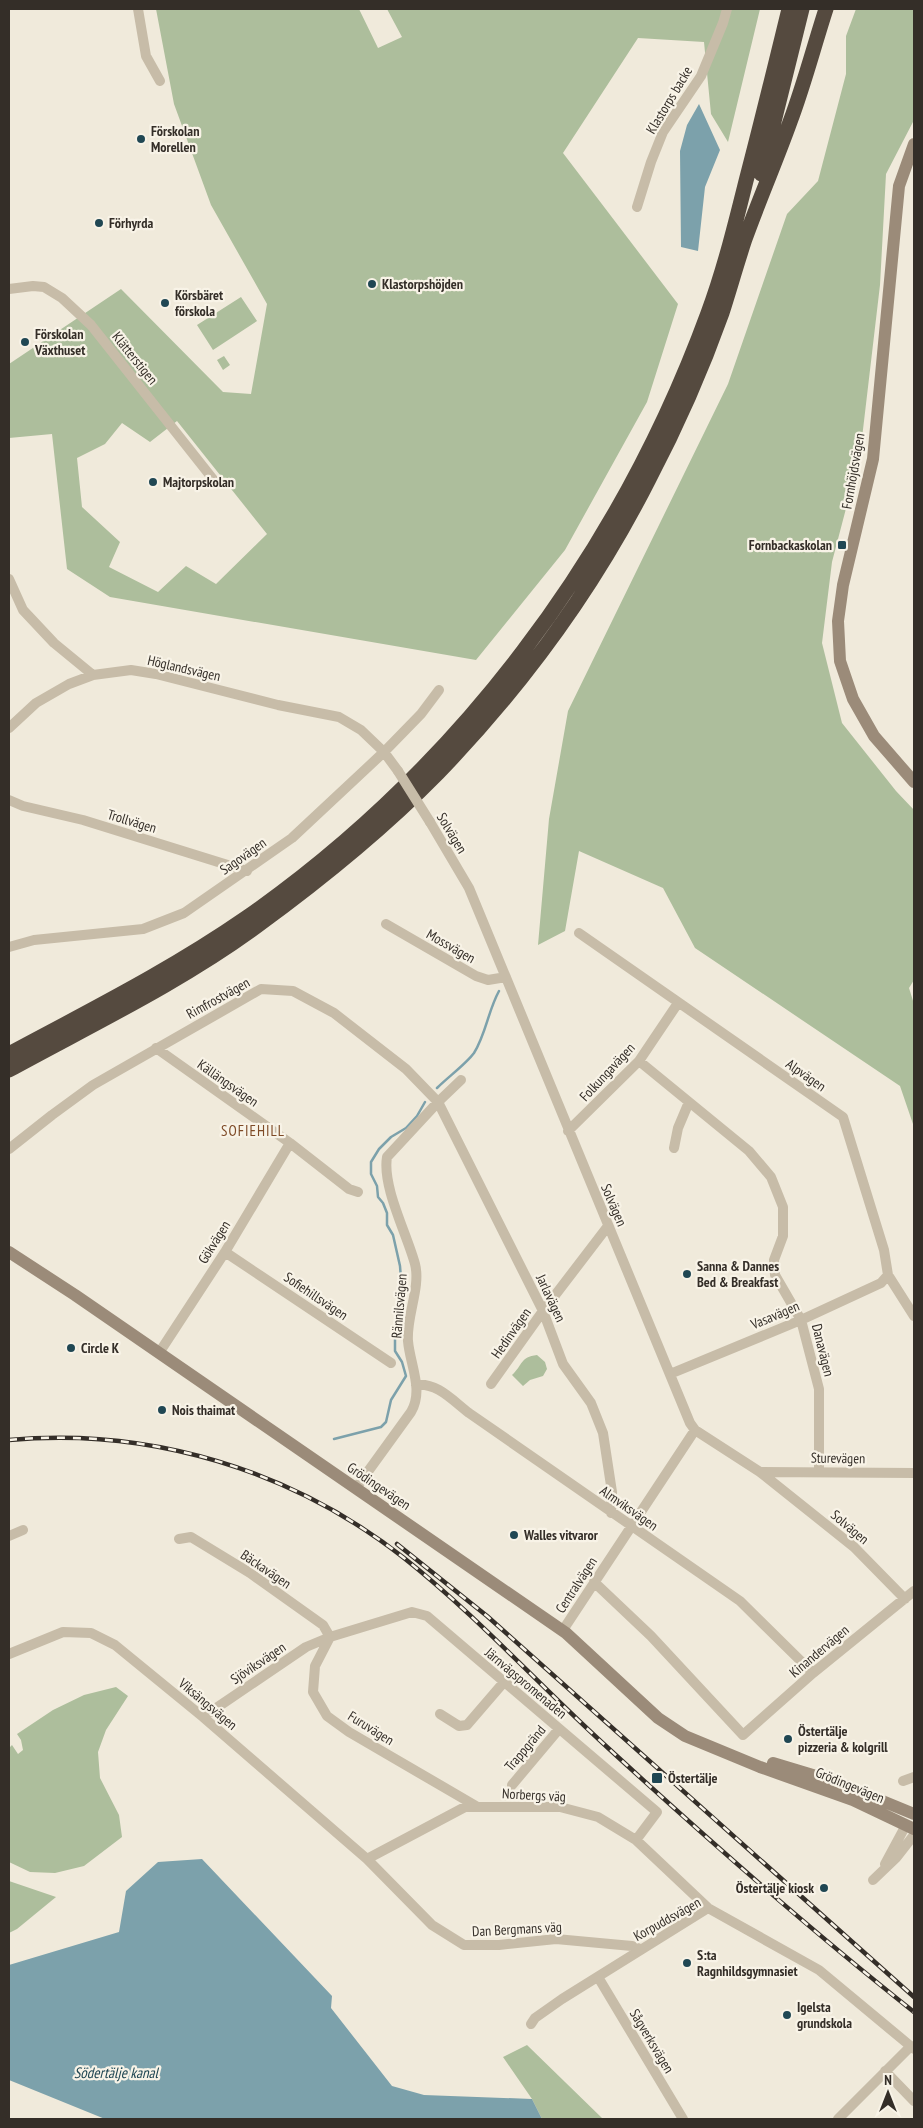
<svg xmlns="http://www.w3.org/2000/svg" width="923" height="2128" viewBox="0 0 923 2128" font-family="'PT Sans Narrow',sans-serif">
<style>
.green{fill:#adbe9c;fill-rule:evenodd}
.water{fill:#7ca1ab}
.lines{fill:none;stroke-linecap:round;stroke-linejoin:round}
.stream{stroke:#7ca1ab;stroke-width:2.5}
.street{stroke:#c7bca8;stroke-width:10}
.secondary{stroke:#9b8b79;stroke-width:12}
.highway{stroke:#554a3f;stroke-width:15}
.rail-casing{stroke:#342e28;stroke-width:4.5}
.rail{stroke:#f8f3e7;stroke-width:2.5;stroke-dasharray:8;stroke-linecap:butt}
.street-bridge{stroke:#c7bca8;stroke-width:10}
.poi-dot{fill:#204753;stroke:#f8f3e7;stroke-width:2}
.labels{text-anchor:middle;stroke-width:4.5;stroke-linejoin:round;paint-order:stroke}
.street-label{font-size:14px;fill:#342e28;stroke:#f8f3e7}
.poi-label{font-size:14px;font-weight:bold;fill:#342e28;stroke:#f8f3e7;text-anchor:start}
.neighbourhood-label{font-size:15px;letter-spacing:1px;fill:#7e4a26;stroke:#f8f3e7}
.water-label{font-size:15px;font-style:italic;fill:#204753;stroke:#f8f3e7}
</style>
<rect width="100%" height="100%" fill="#f0eadb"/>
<path class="green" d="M156,9h203l19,39 24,-11 -15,-28h373l-32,133 -17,-28 -7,-72 -66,-4 -75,115 115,151 -31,98 -82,148 -89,110 -366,-63 -43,-28 -15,-135 -43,4v-74l112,-75 102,103 28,2 16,-90 -56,-99 -37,-101zM177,421l90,113 -51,50 -30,-18 -28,26 -49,-25 11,-25 -38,-35 -5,-49 28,-14 17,-21 28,19z
M856,9h58v111l-28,54 -6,111 -20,170 -28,107 -10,81 20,80 54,68 18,19v170l-5,8 5,16v123l-14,-41 -205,-138 -32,-60 -84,-37 -14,80 -27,14 11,-126 19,-108 160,-327 59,-170 31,-33 28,-107v-38z
M241,297l16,24 -44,29 -16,-25z
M224,356l6,9 -7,5 -6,-10z
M537,1355l8,7 2,7 -4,7 -13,4 -7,6 -11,-11c11,-10 8,-18 25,-20z
M116,1687l12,9 -22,34 -8,22 2,26 19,37 3,22 -38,29 -29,7 -25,-1 -21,-10v-114l3,-3 6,9 5,-4 -2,-10 -4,-6 36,-24 31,-15z
M9,1881l47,16 -39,32 -8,4z
M527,2045l76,74h-61l-10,-20 -29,-42z"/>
<path class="water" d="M699,104l21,46 -15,37 -7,64 -17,-4 -1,-96 7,-26z
M202,1859l130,137 -1,12 61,78 32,9 108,4 10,20h-437l-96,-39v-115l110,-33 7,-41 32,-29z"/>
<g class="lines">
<path class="stream" d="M437,1088c11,-11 29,-24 37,-35 12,-19 14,-42 25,-62
M334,1439l47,-12 5,-5 5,-22 15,-24 -4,-14 -7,-11v-13l3,-9 4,-28 -3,-9 2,-13 -1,-13 -7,-31 -6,-10v-12l-4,-10 -5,-6 -1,-11 -6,-12v-12l8,-13 12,-12 15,-9 11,-12 8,-14"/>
<path class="street" d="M138,9l8,47 14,25
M637,207l14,-45 12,-30 38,-56 22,-53 4,-14
M9,289l24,-3 11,1 18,11 29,27 125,158
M9,579l14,31 31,33 39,32
M9,728l27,-25 33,-19 24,-9 38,-5 25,4 122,31 61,12 22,13 23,22 14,19
M9,800l14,6 60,14 164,51
M430,822l39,66 221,535 5,7 65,42 94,75 51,52
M386,924l90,52 12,4 18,-3
M579,933l264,184 41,133 4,25 26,41
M9,947l25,-7 109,-11 41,-16 108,-75 92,-86 37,-38 18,-24
M156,1048l134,95 59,46 9,3
M639,1061l110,90 22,26 12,30v29l-9,24 1,15 26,45 18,69v82
M568,1131l71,-70 39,-58
M674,1148l4,-20 11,-26
M9,1149l43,-34 41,-30 168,-96 32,2 41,22 72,56 32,33 105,209 20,53 28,39 12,30 9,59 -1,21
M225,1252l166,111
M159,1353l66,-101 65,-109
M670,1374l131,-54 80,-37 7,-8
M491,1384l52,-73 65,-85
M416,1385c21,-3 37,16 53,28l271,188 73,72
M760,1472l154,1
M356,1488l55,-76c13,-22 -1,-47 -3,-71 -2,-24 13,-54 7,-77 -8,-30 -33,-77 -28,-107l51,-55 23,-22
M9,1536l14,-6
M179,1539l12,-2 59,36 73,52 7,12
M594,1582l57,54 92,99 70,-62 101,-82
M563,1630l132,-200
M330,1637l-15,29 -2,26 14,24 22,16 127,74
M9,1654l54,-22 28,1 24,12 88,72 164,142 65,66 32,20h35l57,-6 76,7 8,3
M440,1714l19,12 8,-1 37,-43
M203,1717l103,-70 24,-10 82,-25 15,4 230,196 -21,28
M903,1781l11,-4
M512,1785l47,-56
M367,1859l98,-52h95l38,10 38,23 72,68 111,62 95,79
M885,1864l21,-39
M873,1880l23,-22 18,-23
M598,1977l85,142
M531,2024l4,-6 27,-19 146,-91
M885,2071l29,30
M838,2119l73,-73"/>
<path class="secondary" d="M914,144l-15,42 -26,273 -30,126 -5,36 2,40 13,38 21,37 40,46
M9,1252l66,43 491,338 92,85 27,18 75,31 93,33 61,29
M773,1763l63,19 78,32"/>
<path class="highway" d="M761,174l41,-165
M9,1054c80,-43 162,-84 237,-136 212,-148 373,-362 462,-605 16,-43 27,-88 38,-132 15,-57 29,-115 43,-172
M9,1070c82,-45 172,-88 248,-144 63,-46 126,-97 181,-153 83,-86 157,-187 211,-294 28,-53 53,-110 73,-166 8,-25 15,-50 23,-74 14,-39 31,-78 45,-117 14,-37 24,-76 36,-113"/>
<defs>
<path id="rail" d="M9,1440c141,-13 283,30 395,118 72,57 135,127 203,189 100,92 201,181 307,265
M397,1544l90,72 427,381"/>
</defs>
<use href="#rail" class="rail-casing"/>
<use href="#rail" class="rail"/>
<path class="street-bridge" d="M398,771l32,51"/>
</g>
<g class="poi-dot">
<circle cx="141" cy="139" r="5"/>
<circle cx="99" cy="223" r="5"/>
<circle cx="372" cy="284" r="5"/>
<circle cx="165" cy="303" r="5"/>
<circle cx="25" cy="342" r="5"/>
<circle cx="153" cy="482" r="5"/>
<rect x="837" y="540" width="10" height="10" rx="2.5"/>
<circle cx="687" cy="1274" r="5"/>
<circle cx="71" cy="1348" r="5"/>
<circle cx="162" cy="1410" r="5"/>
<circle cx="514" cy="1535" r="5"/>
<circle cx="788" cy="1739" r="5"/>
<rect x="651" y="1772" width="12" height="12" rx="2.5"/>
<circle cx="824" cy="1888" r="5"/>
<circle cx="687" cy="1963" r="5"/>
<circle cx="787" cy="2015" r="5"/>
</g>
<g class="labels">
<g class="street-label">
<text transform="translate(669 100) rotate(-59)" y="5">Klastorps backe</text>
<text transform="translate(135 358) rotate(51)" y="5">Klätterstigen</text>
<text transform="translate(853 471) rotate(-80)" y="5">Fornhöjdsvägen</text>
<text transform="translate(184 668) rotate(13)" y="5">Höglandsvägen</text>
<text transform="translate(132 821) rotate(17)" y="5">Trollvägen</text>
<text transform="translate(452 833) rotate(59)" y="5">Solvägen</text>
<text transform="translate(243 856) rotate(-35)" y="5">Sagovägen</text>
<text transform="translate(451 946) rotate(30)" y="5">Mossvägen</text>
<text transform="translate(218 998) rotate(-29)" y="5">Rimfrostvägen</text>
<text transform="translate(607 1072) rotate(-47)" y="5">Folkungavägen</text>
<text transform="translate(806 1075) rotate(35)" y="5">Alpvägen</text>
<text transform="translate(228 1083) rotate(35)" y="5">Källängsvägen</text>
<text transform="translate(614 1205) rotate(67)" y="5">Solvägen</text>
<text transform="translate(214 1242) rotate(-58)" y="5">Gökvägen</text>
<text transform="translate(316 1296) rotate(34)" y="5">Sofiehillsvägen</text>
<text transform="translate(551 1298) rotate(65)" y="5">Jarlavägen</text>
<text transform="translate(399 1306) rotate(-85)" y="5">Rännilsvägen</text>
<text transform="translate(775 1315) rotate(-23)" y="5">Vasavägen</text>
<text transform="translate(511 1333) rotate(-55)" y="5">Hedinvägen</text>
<text transform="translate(823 1350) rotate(76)" y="5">Danavägen</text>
<text transform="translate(838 1458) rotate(1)" y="5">Sturevägen</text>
<text transform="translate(379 1486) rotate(34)" y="5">Grödingevägen</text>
<text transform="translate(629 1508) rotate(35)" y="5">Almviksvägen</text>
<text transform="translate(850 1527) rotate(40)" y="5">Solvägen</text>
<text transform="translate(266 1569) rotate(34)" y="5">Bäckavägen</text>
<text transform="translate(576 1585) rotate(-57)" y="5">Centralvägen</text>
<text transform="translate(819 1651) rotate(-40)" y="5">Kinandervägen</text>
<text transform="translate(258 1663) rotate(-34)" y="5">Sjöviksvägen</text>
<text transform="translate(526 1683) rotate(40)" y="5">Järnvägspromenaden</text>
<text transform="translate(208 1704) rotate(40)" y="5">Viksängsvägen</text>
<text transform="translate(371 1728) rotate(32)" y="5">Furuvägen</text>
<text transform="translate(525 1748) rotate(-50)" y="5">Trappgränd</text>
<text transform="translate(850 1785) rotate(22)" y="5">Grödingevägen</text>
<text transform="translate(534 1795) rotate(3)" y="5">Norbergs väg</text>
<text transform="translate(667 1919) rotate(-29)" y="5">Korpuddsvägen</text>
<text transform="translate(517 1929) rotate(-3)" y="5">Dan Bergmans väg</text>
<text transform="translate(652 2041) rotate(59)" y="5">Sågverksvägen</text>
</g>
<g class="poi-label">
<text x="151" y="136">Förskolan<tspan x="151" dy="16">Morellen</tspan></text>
<text x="109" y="228">Förhyrda</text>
<text x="382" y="289">Klastorpshöjden</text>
<text x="175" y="300">Körsbäret<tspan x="175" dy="16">förskola</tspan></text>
<text x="35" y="339">Förskolan<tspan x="35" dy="16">Växthuset</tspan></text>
<text x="163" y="487">Majtorpskolan</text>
<text x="832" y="550" text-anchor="end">Fornbackaskolan</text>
<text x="697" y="1271">Sanna &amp; Dannes<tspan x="697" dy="16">Bed &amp; Breakfast</tspan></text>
<text x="81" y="1353">Circle K</text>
<text x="172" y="1415">Nois thaimat</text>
<text x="524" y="1540">Walles vitvaror</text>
<text x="798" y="1736">Östertälje<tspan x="798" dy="16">pizzeria &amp; kolgrill</tspan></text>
<text x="668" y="1783">Östertälje</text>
<text x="814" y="1893" text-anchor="end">Östertälje kiosk</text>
<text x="697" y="1960">S:ta<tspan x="697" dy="16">Ragnhildsgymnasiet</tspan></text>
<text x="797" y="2012">Igelsta<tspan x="797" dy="16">grundskola</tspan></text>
</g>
<g class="neighbourhood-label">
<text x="253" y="1136">SOFIEHILL</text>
</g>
<g class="water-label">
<text x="116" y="2078">Södertälje kanal</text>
</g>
</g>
<rect width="923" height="2128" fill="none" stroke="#342e28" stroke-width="20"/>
<g transform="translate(888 2093)" stroke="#f8f3e7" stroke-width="4" paint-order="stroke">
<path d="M0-4L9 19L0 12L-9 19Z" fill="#342e28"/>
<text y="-8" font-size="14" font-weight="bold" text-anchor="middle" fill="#342e28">N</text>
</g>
</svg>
